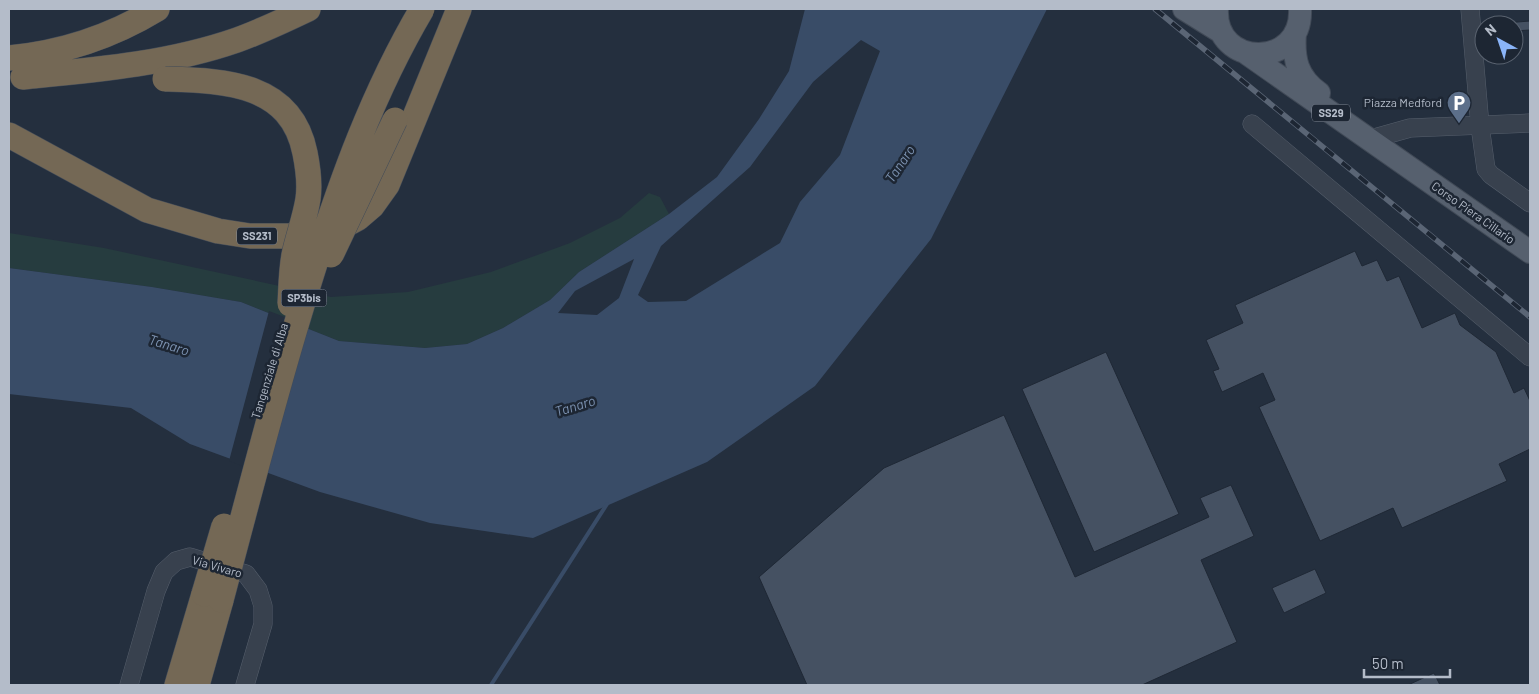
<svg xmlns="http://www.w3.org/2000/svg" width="1539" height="694" viewBox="0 0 1539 694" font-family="Barlow,sans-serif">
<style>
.green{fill:#263c3f}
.water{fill:#394c67;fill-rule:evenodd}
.pier{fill:#242f3e}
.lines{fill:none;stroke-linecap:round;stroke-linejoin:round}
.stream{stroke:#394c67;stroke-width:4}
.building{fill:#455162;stroke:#1f2835}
.minor-casing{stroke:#565f6c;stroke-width:19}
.major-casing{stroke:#414a57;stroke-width:24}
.highway-casing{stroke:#434c59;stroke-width:26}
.minor{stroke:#38414e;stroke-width:18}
.major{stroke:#56606e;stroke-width:22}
.highway{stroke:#746855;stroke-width:25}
.rail-casing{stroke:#5a6575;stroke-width:5.5}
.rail{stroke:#1d2633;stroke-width:4;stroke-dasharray:11;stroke-linecap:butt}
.highway-bridge-casing{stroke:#434c59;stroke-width:26;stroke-linecap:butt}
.highway-bridge{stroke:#746855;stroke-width:25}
.labels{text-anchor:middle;stroke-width:5;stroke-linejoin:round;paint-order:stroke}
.shield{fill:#1d2633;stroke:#878f9c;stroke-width:1}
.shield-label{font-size:11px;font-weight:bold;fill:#b4bcc9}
.poi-label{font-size:12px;fill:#b4bcc9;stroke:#1d2633;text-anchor:end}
.street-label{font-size:12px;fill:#b4bcc9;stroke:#1d2633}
.water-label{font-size:14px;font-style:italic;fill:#7c92b1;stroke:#1d2633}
</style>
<rect width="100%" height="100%" fill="#242f3e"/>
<path class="green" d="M649,193l11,4 9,17 -90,58 -29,28 -47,28 -36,16 -42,4 -86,-7 -98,-39 -89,-15 -143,-19v-35l95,15 227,49 77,-5 83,-20 79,-29 50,-25z"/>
<path class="water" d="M805,9h242l-116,230 -116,147 -108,76 -174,76 -103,-15 -110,-31 -130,-48 -59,-36 -122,-14v-126l143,19 89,15 98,39 86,7 42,-4 36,-16 47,-28 29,-28 90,-58 48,-37 42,-58 30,-48zM861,40l19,11 -40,104 -40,47 -20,41 -94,58 -38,1 -10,-7 23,-49 89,-79 63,-85zM634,259l-15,39 -22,17 -39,-2 17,-22z"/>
<path class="pier" d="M269,311l37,14 -42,149 -35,-13z"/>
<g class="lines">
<path class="stream" d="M491,685l116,-181"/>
</g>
<path class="building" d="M1530,21v9l-16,1v-6h-9v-2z
M1355,251l7,15 15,-6 10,21 12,-5 23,52 33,-15 5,12 36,27 18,41 10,-5 6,13v48l-31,15 8,17 -105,47 -9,-20 -73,33 -61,-134 16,-7 -12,-27 -41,19 -9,-21 6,-2 -13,-29 37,-17 -8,-18z
M1106,352l73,162 -85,38 -72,-163z
M1004,415l71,162 134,-60 -9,-19 31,-13 23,51 -53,24 36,82 -95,43h-335l-48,-108 125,-109z
M1315,569l11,24 -42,20 -12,-25z
M1434,673l6,12h-32z"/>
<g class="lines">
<defs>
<path id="minor" d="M1470,9l10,117 6,43 5,6 39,28
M1252,124l278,233
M1378,137l32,-9 120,-5
M129,685l27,-94 8,-19 12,-11 14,-4 56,17 12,16 5,16v18l-18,61"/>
<path id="major" d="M1184,9l37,23
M1217,9c-3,60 86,60 83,0
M1295,33c-2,26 2,44 24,60
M1246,53l284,199"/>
<path id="highway" d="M9,58c53,-5 102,-21 148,-49
M23,77c72,-7 145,-13 214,-37 25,-9 48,-20 71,-31
M9,135l138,75 71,21 32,5h39l45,-5 24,-13 14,-12 15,-21 72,-176
M177,685l27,-91
M197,685l24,-85"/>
</defs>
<use href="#minor" class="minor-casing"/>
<use href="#major" class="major-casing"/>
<use href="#highway" class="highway-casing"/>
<use href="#minor" class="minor"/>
<use href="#major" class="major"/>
<use href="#highway" class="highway"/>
<defs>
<path id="rail" d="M1155,9l375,308"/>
</defs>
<use href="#rail" class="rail-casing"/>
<use href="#rail" class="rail"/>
<defs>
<path id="highway-bridge" d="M165,79c59,2 126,3 140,74 3,15 5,32 3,46 -3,19 -10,37 -14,56 -3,16 -3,33 -4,49
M331,255l64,-135
M204,594l20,-68
M221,600c29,-109 57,-219 91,-327 29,-92 61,-181 110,-264"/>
</defs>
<use href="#highway-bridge" class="highway-bridge-casing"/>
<use href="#highway-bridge" class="highway-bridge"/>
</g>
<defs>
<symbol id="parking-pin" viewBox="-11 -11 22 30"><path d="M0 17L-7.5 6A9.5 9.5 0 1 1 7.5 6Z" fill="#5c6f8a" stroke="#1d2633"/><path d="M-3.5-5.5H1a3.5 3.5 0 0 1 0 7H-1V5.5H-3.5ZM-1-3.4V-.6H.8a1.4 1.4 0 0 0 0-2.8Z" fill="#fff"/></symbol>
</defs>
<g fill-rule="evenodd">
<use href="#parking-pin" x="1445" y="89" width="28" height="38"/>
</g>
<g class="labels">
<g class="shield">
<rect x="1312" y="104.5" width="38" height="17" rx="4"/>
<rect x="237" y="227.5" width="40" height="17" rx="4"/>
<rect x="281.5" y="289.5" width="45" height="17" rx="4"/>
</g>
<g class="shield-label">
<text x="1331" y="117">SS29</text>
<text x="257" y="240">SS231</text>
<text x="304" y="302">SP3bis</text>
</g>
<g class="poi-label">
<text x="1442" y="107">Piazza Medford</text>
</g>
<g class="street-label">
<text transform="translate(1473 213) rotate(35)" y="4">Corso Piera Cillario</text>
<text transform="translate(270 371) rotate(-73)" y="4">Tangenziale di Alba</text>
<text transform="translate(217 567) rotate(16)" y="4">Via Vivaro</text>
</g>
<g class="water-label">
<text transform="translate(900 164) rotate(-56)" y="5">Tanaro</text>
<text transform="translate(169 345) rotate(17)" y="5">Tanaro</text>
<text transform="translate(575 406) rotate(-17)" y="5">Tanaro</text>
</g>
</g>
<rect width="1539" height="694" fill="none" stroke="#b4bcc9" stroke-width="20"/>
<g transform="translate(1499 40) rotate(320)"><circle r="24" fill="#1d2633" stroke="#59626f"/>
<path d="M0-4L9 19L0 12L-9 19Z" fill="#8ab4f8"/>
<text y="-8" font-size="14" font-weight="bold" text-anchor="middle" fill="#b4bcc9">N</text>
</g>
<path d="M1364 669v8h86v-8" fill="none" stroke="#b4bcc9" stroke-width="2.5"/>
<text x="1372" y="669" font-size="15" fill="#b4bcc9" stroke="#1d2633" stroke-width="4" paint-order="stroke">50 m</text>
</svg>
